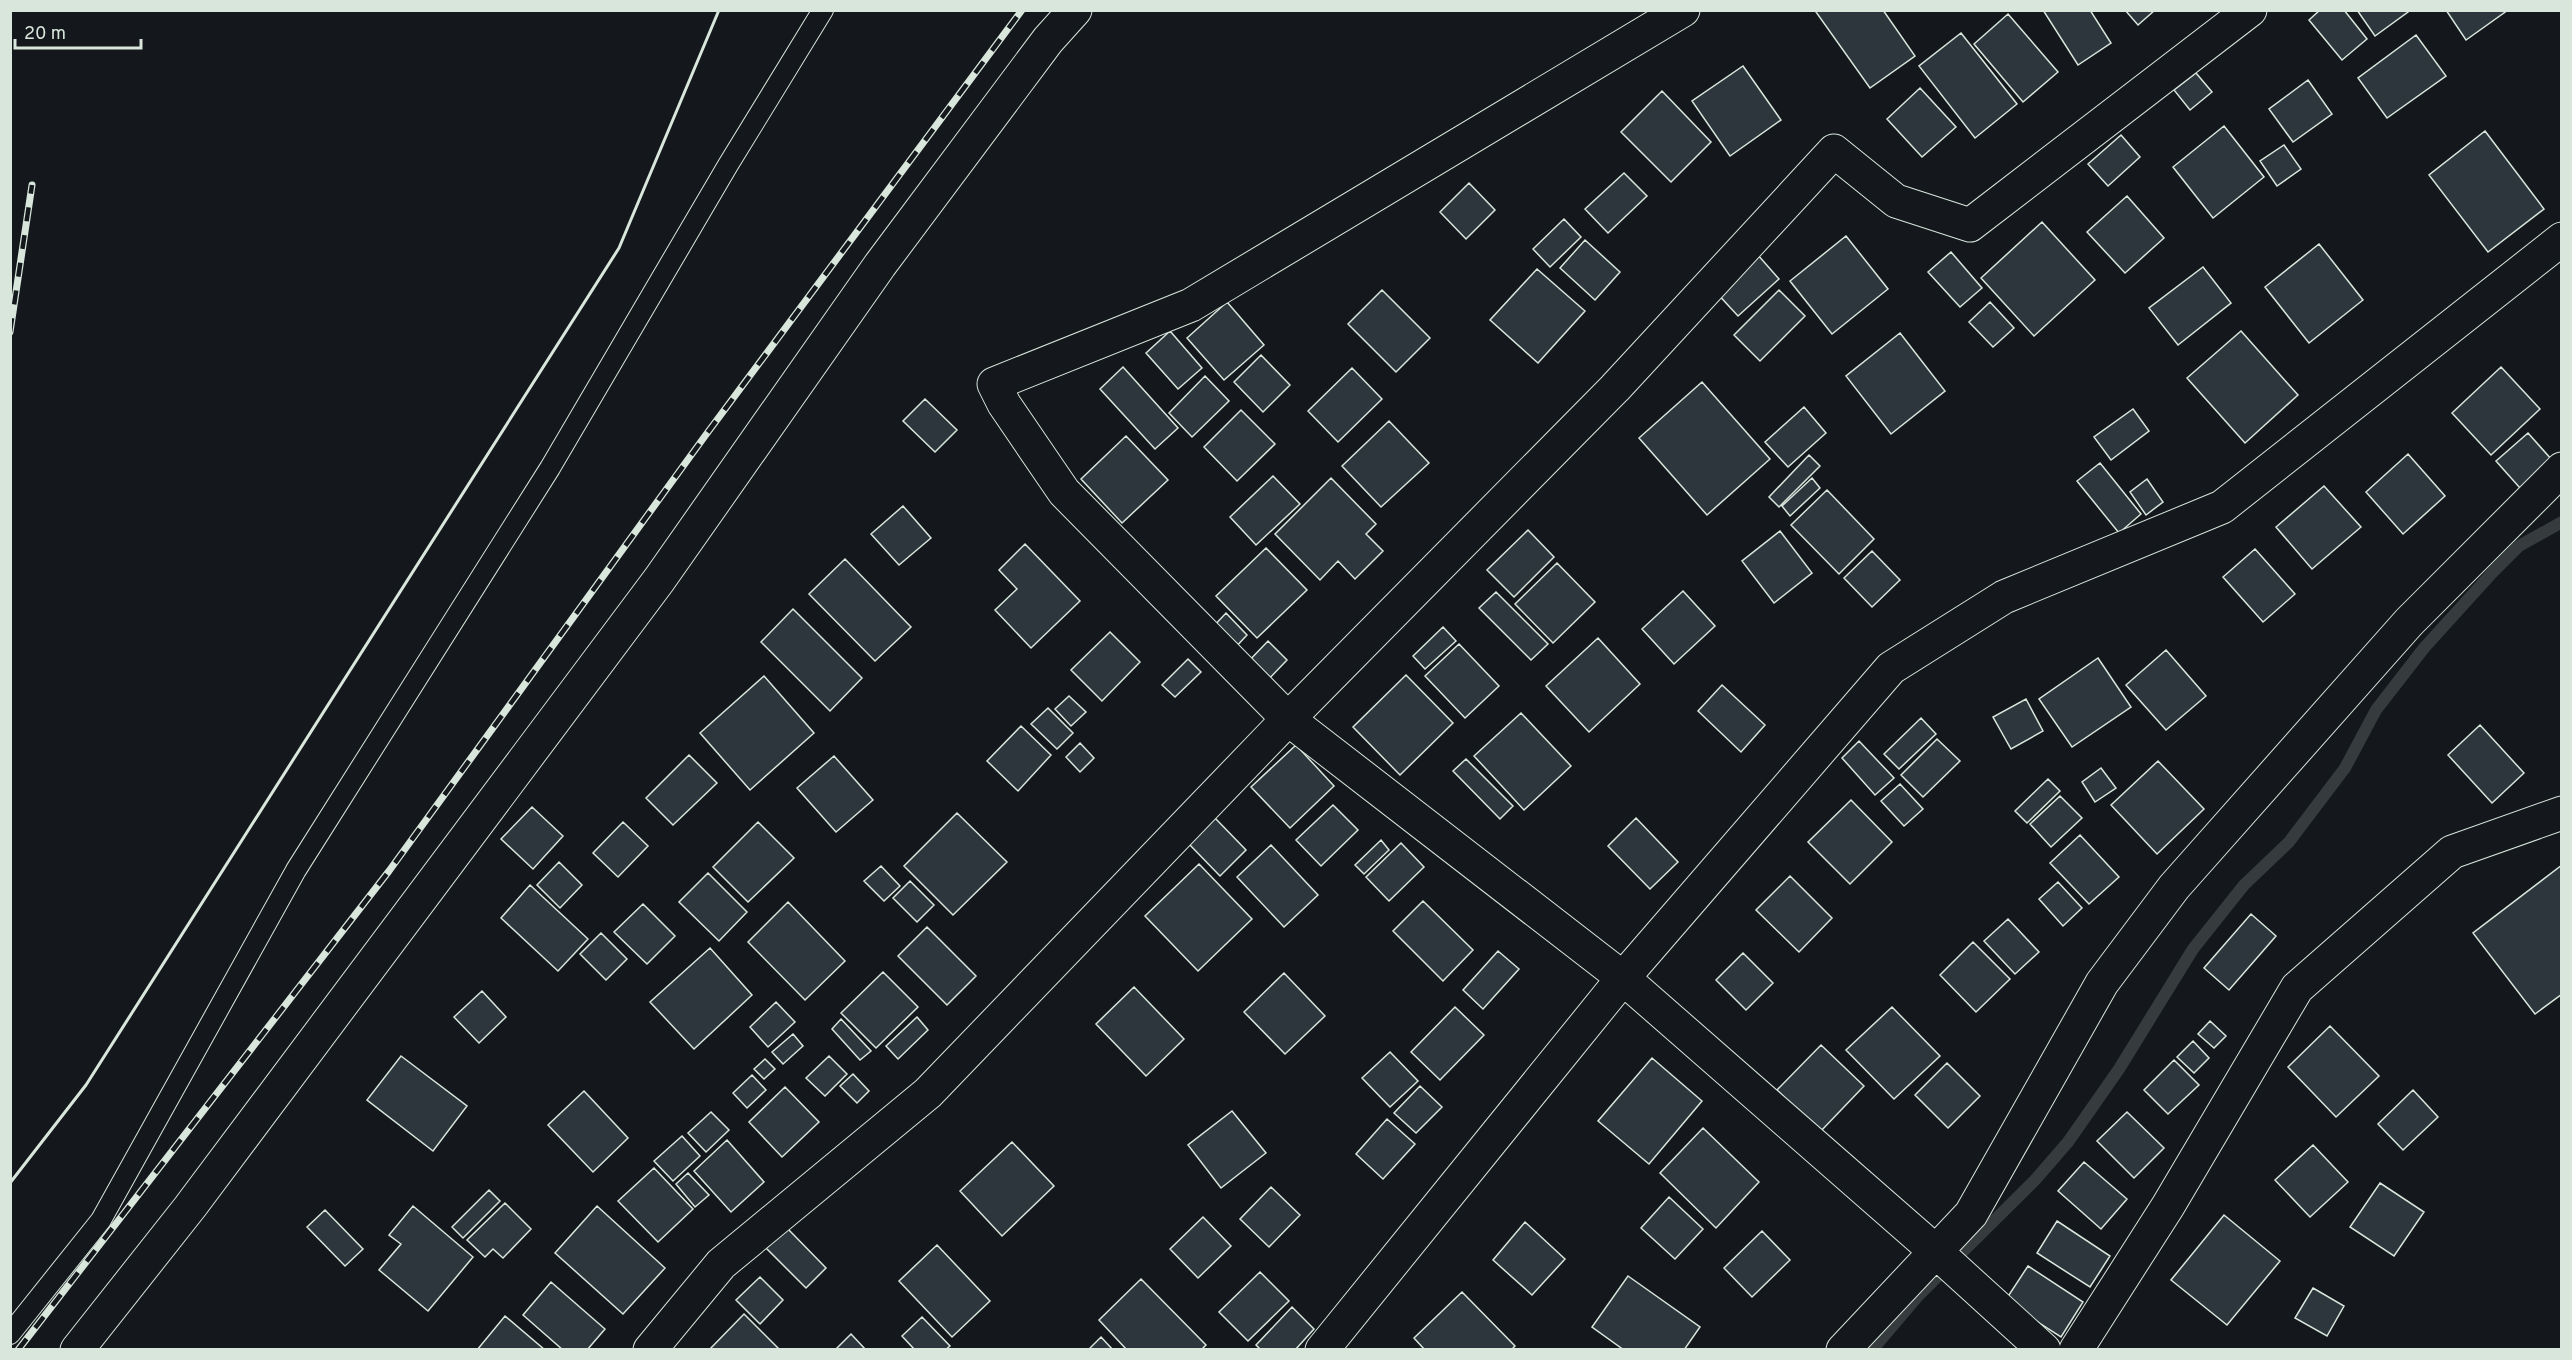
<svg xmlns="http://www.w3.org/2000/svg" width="2572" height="1360" viewBox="0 0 2572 1360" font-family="Overpass,sans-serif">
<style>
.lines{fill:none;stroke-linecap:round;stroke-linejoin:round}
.stream{stroke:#363b3e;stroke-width:12}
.building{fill:#2c363c;stroke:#d8e6dc;stroke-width:1.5}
.lane-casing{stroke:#d8e6dc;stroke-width:22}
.street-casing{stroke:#d8e6dc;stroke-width:35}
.lane{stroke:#14181c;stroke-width:20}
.street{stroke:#14181c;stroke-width:33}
.rail-casing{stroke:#d8e6dc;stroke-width:7}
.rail{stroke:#14181c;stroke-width:4.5;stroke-dasharray:14;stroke-linecap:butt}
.wall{stroke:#d8e6dc;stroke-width:3}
</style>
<rect width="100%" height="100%" fill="#14181c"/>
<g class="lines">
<path class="stream" d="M1872,1350l45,-53 118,-117 33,-38 51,-73 74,-120 51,-64 45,-43 56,-74 31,-58 48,-62 68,-75 27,-27 43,-24"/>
</g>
<path class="building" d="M1819,10h64l32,46 -45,32 -54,-76z
M2043,10h47l21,33 -33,22z
M2125,10h30l-17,15z
M2320,10h24l23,29 -25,21 -33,-40z
M2357,10h50l1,2 -33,24z
M2446,10h62l-42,30z
M2008,14l50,58 -35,30 -49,-58z
M1961,33l56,71 -42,34 -56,-72z
M2416,35l30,41 -59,42 -29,-40z
M1743,66l38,54 -51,36 -38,-55z
M2196,73l16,19 -22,18 -16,-20z
M2308,80l24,34 -39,28 -24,-33z
M1920,88l36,39 -34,30 -35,-38z
M1662,91l49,51 -40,40 -50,-50z
M2224,126l40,51 -51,41 -40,-51z
M2485,131l59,78 -56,43 -59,-77z
M2121,135l19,22 -32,29 -20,-22z
M2284,145l17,24 -24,17 -17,-25z
M1624,173l23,23 -39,37 -23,-24z
M1469,183l26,27 -29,29 -26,-27z
M2127,196l37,42 -39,35 -38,-41z
M1564,219l17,18 -31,30 -17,-18z
M2042,222l53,58 -61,56 -53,-58z
M1846,236l42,53 -56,45 -42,-53z
M1585,240l35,32 -25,28 -35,-32z
M2319,244l44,56 -54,43 -44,-56z
M1951,252l31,36 -22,19 -32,-35z
M1757,254l22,25 -41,37 -23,-25z
M2203,267l28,36 -53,42 -29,-37z
M1537,269l48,42 -47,52 -48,-43z
M1382,290l48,48 -34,34 -48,-48z
M1779,290l26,26 -45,45 -26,-26z
M1227,302l37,43 -40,35 -37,-42z
M1990,302l24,26 -21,19 -24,-25z
M1170,331l32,37 -24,21 -32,-36z
M2241,331l57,64 -53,48 -58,-65z
M1900,333l45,58 -54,43 -45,-58z
M1261,355l29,30 -27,27 -29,-30z
M1123,367l55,61 -23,21 -55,-60z
M2501,367l39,42 -49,46 -39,-42z
M1352,368l30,31 -44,43 -30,-31z
M1205,376l24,25 -37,36 -23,-24z
M1702,382l68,77 -63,56 -68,-77z
M925,399l32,31 -22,22 -32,-31z
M1804,407l22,26 -38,34 -23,-25z
M2133,409l16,22 -38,29 -17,-23z
M1241,410l34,34 -38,37 -33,-34z
M1389,421l40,42 -48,44 -39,-41z
M2528,433l24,27 -32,28 -24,-27z
M1126,436l42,44 -46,43 -41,-44z
M2408,454l37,42 -42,38 -37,-42z
M1809,455l11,11 -41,41 -10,-10z
M2100,463l41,51 -22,19 -42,-52z
M1273,476l27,28 -44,41 -26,-28z
M1331,478l45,46 -10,10 17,17 -28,28 -17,-18 -18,19 -45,-46z
M1812,478l8,10 -30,28 -8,-10z
M2147,479l16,23 -17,13 -16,-23z
M2324,486l37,41 -49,42 -36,-42z
M1827,490l47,49 -35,35 -48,-49z
M903,506l28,32 -32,27 -28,-31z
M1528,530l26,27 -40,40 -27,-27z
M1780,531l32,42 -38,30 -32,-42z
M1025,544l55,57 -49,47 -36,-38 22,-21 -18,-19z
M1266,548l41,42 -50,48 -41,-42z
M2255,549l40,45 -32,28 -40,-45z
M1872,551l28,29 -28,27 -28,-29z
M845,559l66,68 -36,34 -66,-67z
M1557,563l38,39 -42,41 -38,-39z
M1683,591l32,35 -41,38 -32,-35z
M1496,592l52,52 -17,16 -52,-52z
M793,609l69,69 -32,33 -69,-69z
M1226,613l21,22 -14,15 -22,-21z
M1443,627l13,14 -31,28 -12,-13z
M1110,632l30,30 -38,39 -31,-31z
M1598,638l42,46 -51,48 -43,-46z
M1268,641l19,19 -23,24 -19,-19z
M1459,644l40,42 -34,32 -40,-42z
M2166,650l40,46 -40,34 -40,-45z
M2098,658l33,49 -59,40 -33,-48z
M1188,659l13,13 -26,25 -13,-12z
M1406,675l47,48 -53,52 -47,-48z
M764,676l50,57 -64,57 -50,-57z
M1722,685l43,40 -24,27 -43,-41z
M1069,696l17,16 -15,14 -16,-17z
M2026,699l17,32 -32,18 -18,-32z
M1048,708l25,25 -16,16 -26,-25z
M1521,713l50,53 -47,44 -50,-54z
M1921,718l15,16 -37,35 -15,-15z
M2480,725l44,48 -32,30 -44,-48z
M1021,726l30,29 -33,36 -31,-30z
M1937,739l23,22 -37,36 -22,-22z
M1859,741l35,37 -19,17 -33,-37z
M1080,743l14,15 -14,14 -14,-15z
M1296,745l38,41 -44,42 -39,-41z
M689,755l28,28 -44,42 -27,-27z
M834,756l39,44 -37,32 -39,-44z
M1466,759l47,47 -13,13 -47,-48z
M2158,761l46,48 -47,45 -46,-49z
M2101,768l15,20 -21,14 -13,-20z
M2048,779l12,12 -33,32 -12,-12z
M1900,784l23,25 -19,17 -23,-25z
M2060,796l22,22 -31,29 -21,-23z
M1851,800l41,42 -42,42 -42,-42z
M1333,805l25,25 -37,36 -25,-26z
M532,807l31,29 -30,33 -32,-30z
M957,813l50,49 -54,53 -49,-49z
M1214,817l32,33 -26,26 -32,-33z
M1636,818l42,44 -28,27 -42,-43z
M623,822l25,24 -30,31 -25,-24z
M758,822l36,36 -46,44 -35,-35z
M2080,835l39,42 -30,27 -39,-41z
M1381,840l8,10 -25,24 -9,-9z
M1401,843l23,24 -35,34 -23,-24z
M1271,845l47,50 -34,32 -47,-50z
M559,862l23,23 -22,23 -23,-23z
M1199,864l53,55 -54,52 -53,-55z
M2562,865v129l-27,20 -62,-81z
M881,866l19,20 -16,15 -20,-20z
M708,873l39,39 -28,29 -40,-39z
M1790,876l42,42 -33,34 -43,-42z
M910,881l24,24 -17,17 -24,-24z
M2058,882l24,26 -19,18 -24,-27z
M530,885l58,54 -30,32 -57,-53z
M1423,901l50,49 -30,31 -50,-50z
M788,902l57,59 -40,39 -57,-58z
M643,904l32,32 -28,28 -33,-32z
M2251,914l25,22 -47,54 -25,-22z
M2008,919l31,33 -24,22 -31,-33z
M927,927l49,49 -29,29 -49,-49z
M601,933l26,26 -21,21 -26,-26z
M1973,942l37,37 -34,33 -36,-37z
M710,948l42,47 -58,54 -44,-47z
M1498,951l21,18 -36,40 -20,-19z
M1743,953l30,30 -27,27 -30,-30z
M883,972l35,35 -42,41 -35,-35z
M1284,973l41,43 -40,38 -41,-42z
M1134,987l50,52 -38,37 -50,-52z
M482,991l24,26 -27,26 -25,-26z
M776,1002l19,20 -27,25 -18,-20z
M1455,1007l29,28 -44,45 -29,-28z
M1892,1007l48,49 -46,43 -48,-49z
M917,1017l11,13 -30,29 -12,-13z
M841,1019l30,32 -11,9 -28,-31z
M2210,1021l16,15 -12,12 -16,-14z
M2330,1026l49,50 -43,41 -48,-50z
M793,1034l10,12 -20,18 -11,-12z
M2193,1041l16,17 -15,15 -17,-16z
M1821,1045l43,41 -44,46 -43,-42z
M1390,1052l28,29 -28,26 -28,-29z
M401,1056l66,50 -34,45 -66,-51z
M829,1056l18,18 -22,22 -19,-18z
M1652,1058l50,43 -53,63 -51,-43z
M765,1059l10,10 -11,10 -10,-10z
M2174,1060l25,25 -31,29 -24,-24z
M1947,1063l33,33 -32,32 -33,-33z
M853,1074l16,17 -12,12 -17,-17z
M752,1075l14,15 -19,18 -14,-15z
M1420,1086l22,21 -26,26 -22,-20z
M785,1087l34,35 -37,35 -33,-35z
M2413,1090l25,27 -35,33 -25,-26z
M584,1091l44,47 -35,34 -45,-47z
M1232,1111l34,42 -45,35 -33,-43z
M711,1112l18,18 -23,22 -18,-19z
M2127,1112l37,36 -30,30 -37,-37z
M1387,1119l28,25 -32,35 -27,-25z
M1703,1128l56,54 -43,46 -56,-55z
M682,1136l18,20 -27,25 -19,-20z
M727,1140l37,42 -33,30 -37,-41z
M1012,1142l42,44 -52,50 -42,-45z
M2313,1145l35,37 -38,35 -35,-37z
M2084,1162l43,37 -26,30 -43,-38z
M654,1168l39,41 -35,33 -40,-41z
M688,1173l21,22 -14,12 -19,-23z
M2380,1183l44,29 -30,44 -44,-29z
M1271,1187l29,28 -31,32 -29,-28z
M489,1190l11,11 -37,37 -11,-11z
M1669,1197l34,32 -28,30 -34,-31z
M505,1203l26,26 -28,29 -10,-9 -8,8 -18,-17z
M413,1206l60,51 -45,54 -49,-41 22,-26 -12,-9z
M597,1206l68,62 -42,46 -68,-61z
M325,1210l38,39 -18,17 -38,-39z
M2224,1215l56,46 -53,64 -56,-45z
M1203,1217l28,29 -33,32 -28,-29z
M2057,1221l53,35 -20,31 -53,-34z
M1525,1222l40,37 -33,36 -39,-35z
M787,1228l39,40 -20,20 -40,-40z
M1762,1231l28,29 -38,37 -28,-29z
M937,1245l53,56 -38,36 -53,-56z
M2028,1266l55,36 -22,35 -56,-36z
M1260,1272l29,29 -41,40 -29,-29z
M1628,1276l72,51 -16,23h-60l-32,-23z
M760,1277l23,23 -23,24 -24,-24z
M1141,1279l65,66 -5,5h-74l-28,-30z
M551,1282l54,47 -18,21h-24l-40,-35z
M2313,1288l31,18 -17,30 -32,-18z
M1462,1292l53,54 -4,4h-86l-11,-12z
M1292,1307l22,22 -19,21h-34l-5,-5z
M744,1314l36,36h-71z
M505,1316l40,34h-68z
M922,1317l28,29 -5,4h-30l-13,-14z
M851,1334l15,16h-31z
M1101,1337l12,13 -24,-1z"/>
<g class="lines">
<defs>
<path id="lane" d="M10,1334l91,-114 195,-350 254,-402 178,-303 95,-155"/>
<path id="street" d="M1683,10l-492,295 -197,79 10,20 60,88 224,227 335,259 311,272 110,100
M77,1350l113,-143 469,-627 221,-315 168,-225 27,-30
M650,1350l71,-86 207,-171 360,-374 327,-331 219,-237 62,50 74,24 280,-215
M1322,1350l301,-372 268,-310 113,-71 218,-90 340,-268
M1843,1350l128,-136 131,-231 72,-96 235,-265 153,-153
M2076,1350l92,-144 129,-218 155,-136 110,-39"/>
</defs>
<use href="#lane" class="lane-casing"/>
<use href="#street" class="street-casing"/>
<use href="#lane" class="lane"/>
<use href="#street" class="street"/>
<defs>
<path id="rail" d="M10,332l22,-147
M18,1350l371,-479 316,-435 317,-426"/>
</defs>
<use href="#rail" class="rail-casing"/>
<use href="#rail" class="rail"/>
<path class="wall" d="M10,1183l76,-98 533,-837 100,-238"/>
</g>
<rect width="2572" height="1360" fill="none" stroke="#d8e6dc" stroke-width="24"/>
<path d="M15 39v9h126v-9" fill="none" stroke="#d8e6dc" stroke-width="3"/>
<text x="24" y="39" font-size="18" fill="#d8e6dc" stroke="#14181c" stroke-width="4.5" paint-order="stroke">20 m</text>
</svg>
